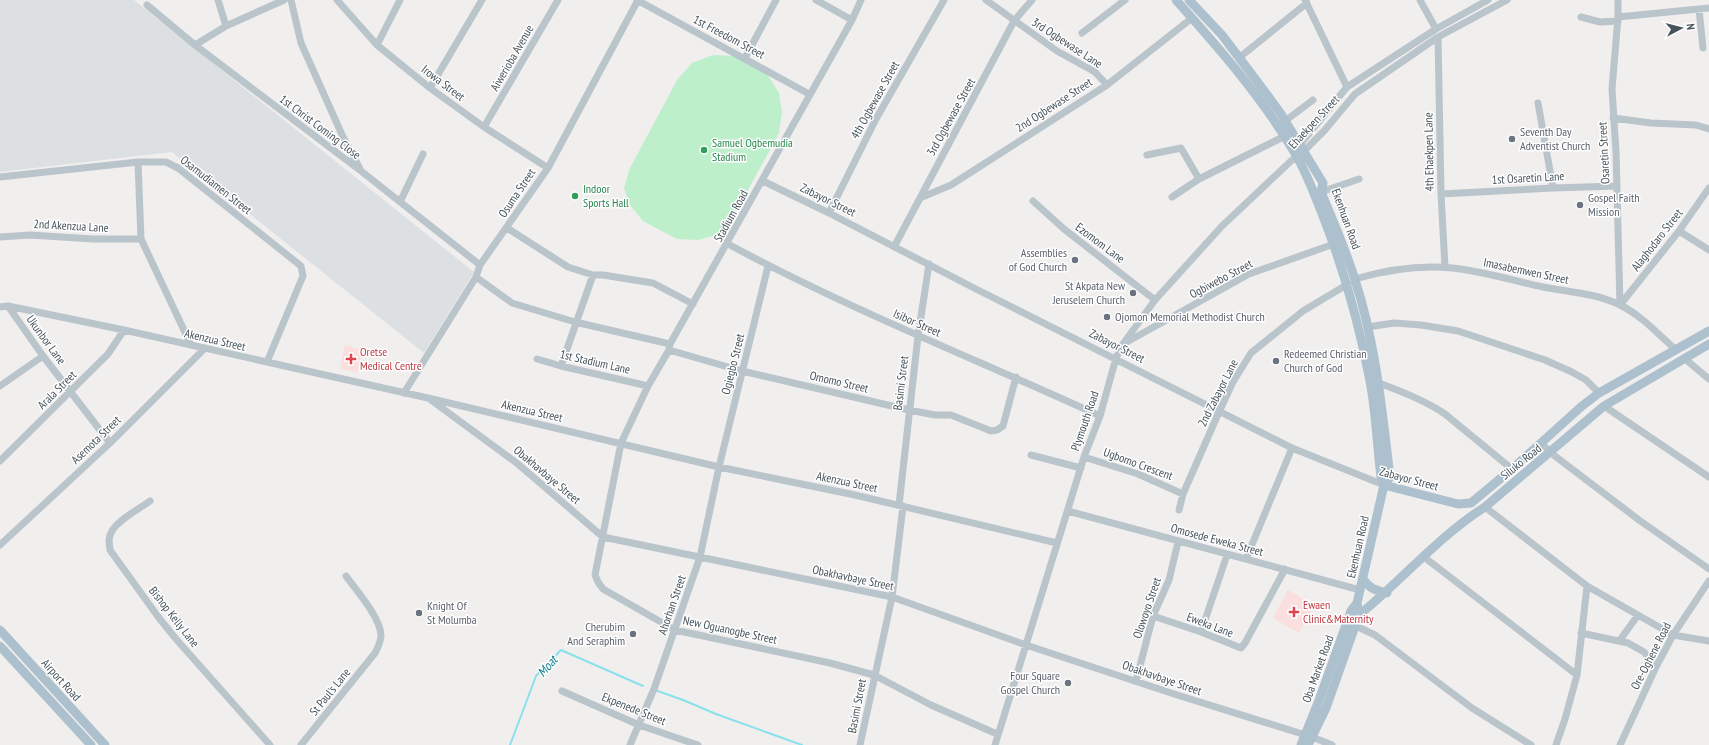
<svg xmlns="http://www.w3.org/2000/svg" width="1709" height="745" viewBox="0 0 1709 745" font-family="'PT Sans Narrow',sans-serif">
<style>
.medical{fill:#fbdede}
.airport{fill:#dde0e3}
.park{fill:#bcefca}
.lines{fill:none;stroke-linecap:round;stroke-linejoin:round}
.stream{stroke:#89e1ec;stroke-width:2}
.minor{stroke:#b9c4cb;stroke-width:7}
.major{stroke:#adc0cd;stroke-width:9}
.worship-dot{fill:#6b7280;stroke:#fff;stroke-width:1.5}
.leisure-dot{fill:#2e9e5b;stroke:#fff;stroke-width:1.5}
.health-dot{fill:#e0444e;stroke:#fff;stroke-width:1.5}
.labels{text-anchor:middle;stroke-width:3;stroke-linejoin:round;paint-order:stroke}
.street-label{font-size:12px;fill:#46535b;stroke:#fff}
.worship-label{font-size:12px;fill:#5b616d;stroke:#fff;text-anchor:start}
.leisure-label{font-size:12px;fill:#27864d;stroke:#fff;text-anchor:start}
.health-label{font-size:12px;fill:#be3a42;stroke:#fff;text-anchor:start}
.water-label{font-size:13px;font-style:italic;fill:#0d7c8a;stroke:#fff}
</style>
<rect width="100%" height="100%" fill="#f1eeee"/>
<path class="medical" d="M345,345l17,5 -5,22 -17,-3z
M1288,590l26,15 -15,28 -26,-15z"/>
<path class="airport" d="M0,0h134l340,272 -50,81 -252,-201 -172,20z"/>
<path class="park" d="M713,55l21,1 33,18 12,19 3,19 -3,21 -48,88 -15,14 -18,5 -21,-1 -34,-18 -13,-16 -6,-17 6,-20 47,-88 15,-17z"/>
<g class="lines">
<path class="stream" d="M655,690l28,10 33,14 86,31
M510,745l26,-69 25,-26 82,36"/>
<path class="minor" d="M218,0l8,26
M291,0l10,43 42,94 17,32
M337,0l40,45 53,43 54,39 64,41
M637,0l172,94
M816,0l36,20
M861,0l-9,20 -182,324 -1,6 -21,36 -27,57 -26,132 3,7 5,7 72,41 155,33 44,12 57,30 66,29
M986,0l71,51 38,21 12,13
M1305,0l42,87
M1420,0l16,29
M1618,0v17l-6,72 4,63 4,153
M147,5l48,40 166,126 119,94
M1699,9l4,39
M1581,17l19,5 18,-1
M1618,17l91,-9
M1082,33l43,-33
M1438,37l3,157 4,73
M195,45l31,-19 58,-26
M377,45l23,-45
M1240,57l67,-54
M745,58l31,-58
M430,88l52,-88
M1538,103l15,85
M1613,118l38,5 45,2 13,4
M1285,121l28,-21
M484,127l74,-127
M1298,147l49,-60 89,-58 52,-29
M1147,155l34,-7 18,31
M138,162l3,77 50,106
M0,177l138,-15h28l12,6 123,98 2,10 -36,86
M763,181l66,32 145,75 318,160 92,37
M1321,192l38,-13
M1441,194l112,-6 64,-2
M1172,197l27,-18 86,-43
M920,198l31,-13 156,-100 85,-67
M1033,201l31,28 91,71
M400,202l23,-48
M829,213l47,-94 68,-119
M507,228l61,39 25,8h10l50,8 40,21
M1679,231l30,19
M0,237l30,-2 63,4h48
M728,244c120,65 248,115 372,172
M894,247l120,-226 18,-21
M476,277l36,26 63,19 95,22
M1355,279c38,-11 78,-16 117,-8 24,4 47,11 71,16 26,5 53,6 77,18 21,10 39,30 56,45
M1620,305l59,-74 30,-43
M8,306l35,50 67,87
M0,307l8,-1 116,24 304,68 291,69 136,28 202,48
M1368,327l26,-4 27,2 37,6 87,29 27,12 14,8 13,13
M1125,343l124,-69 85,-30
M669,350l73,21 167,39 26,5h16l40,16 6,-1 6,-4 13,-49
M1684,358l25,21
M537,359l24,7 87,20
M561,366l32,-91
M1379,383c23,9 45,17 66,31l67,55
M0,386l43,-30
M404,393l72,-116 4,-12 68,-97 90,-168
M431,400l87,64 85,73 289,60 134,48 148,49 138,43 20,8
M1604,406l105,71
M1541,443l10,10 88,67 70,49
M1031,455l50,13
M1084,457l54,17 45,20
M0,461l108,-107 16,-24
M150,501c-11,8 -32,19 -38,30 -4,6 -3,12 -2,19l49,68 17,21 94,106
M899,505l19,-169 11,-72
M1485,507l102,79 86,49 36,6
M1179,510l4,-16 36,-82 14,-30 18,-29 52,-42 45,-27
M1068,511l292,79
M0,545l110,-102 95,-95
M1424,557l153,118
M1246,559l46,-111
M1153,616l48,16 40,16 4,-5 40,-74
M1356,626l19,9 97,73 59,37
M1201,632l26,-77
M1581,633l47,10 16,9 12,15
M1620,640l18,-25
M1136,681l17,-65 16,-36 9,-38
M562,691l77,34 59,20
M301,745l74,-92c3,-6 6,-11 6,-18 -1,-18 -25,-45 -35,-59
M630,745l24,-56 46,-132 19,-90 49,-201
M860,745l32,-148 11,-91
M995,745l89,-288 16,-41 16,-58 7,-14 32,-44 67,-74 70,-66 5,-2 27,-27 31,-37 83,-57 69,-37
M1556,745l9,-26 12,-44 10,-89
M1620,745l36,-78 17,-32 36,-54"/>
<path class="major" d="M1176,0c42,47 85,96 117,150 13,20 21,44 30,66 21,54 36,107 47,165 6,31 7,64 11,96l3,8
M1189,0l33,35 40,53 19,26 42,69 -2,9c12,29 25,58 34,88 21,64 27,131 35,197l-6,8 -24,105 -3,13 2,12 -33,93 -18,37
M1384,485l74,19 13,-1 41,-34 70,-63 17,-13 110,-62
M1363,579c7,10 12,11 24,14
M1359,615c43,-35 80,-79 126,-108l119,-101 105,-62
M0,630l105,115
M0,646l91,99
M1301,745l17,-42 33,-92 6,-8"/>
</g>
<g class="worship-dot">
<circle cx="1512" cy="139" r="4"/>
<circle cx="1580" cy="205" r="4"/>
<circle cx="1075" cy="260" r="4"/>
<circle cx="1133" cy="293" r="4"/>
<circle cx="1107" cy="317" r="4"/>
<circle cx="1276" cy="361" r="4"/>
<circle cx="419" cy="613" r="4"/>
<circle cx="633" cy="634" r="4"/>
<circle cx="1068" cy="683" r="4"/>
</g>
<g class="leisure-dot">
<circle cx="704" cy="150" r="4"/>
<circle cx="575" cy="196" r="4"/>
</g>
<g class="health-dot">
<path d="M349 353h4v4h4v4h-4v4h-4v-4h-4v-4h4z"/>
<path d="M1292 606h4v4h4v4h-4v4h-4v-4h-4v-4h4z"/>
</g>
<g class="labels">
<g class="street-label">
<text transform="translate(729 37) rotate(28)" y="4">1st Freedom Street</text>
<text transform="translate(1067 43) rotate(33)" y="4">3rd Ogbewase Lane</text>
<text transform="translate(512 58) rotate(-60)" y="4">Aiwerioba Avenue</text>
<text transform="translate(443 83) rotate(37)" y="4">Irowa Street</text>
<text transform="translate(875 100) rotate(-61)" y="4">4th Ogbewase Street</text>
<text transform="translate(1054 105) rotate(-33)" y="4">2nd Ogbewase Street</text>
<text transform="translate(951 117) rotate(-61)" y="4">3rd Ogbewase Street</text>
<text transform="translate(1314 122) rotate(-47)" y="4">Ehaekpen Street</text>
<text transform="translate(320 127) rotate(37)" y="4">1st Christ Coming Close</text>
<text transform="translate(1429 152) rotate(-91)" y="4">4th Ehaekpen Lane</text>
<text transform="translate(1604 153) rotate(-93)" y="4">Osaretin Street</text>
<text transform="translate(1528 178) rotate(-3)" y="4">1st Osaretin Lane</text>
<text transform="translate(216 185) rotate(38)" y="4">Osamudiamen Street</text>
<text transform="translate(517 193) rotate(-56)" y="4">Osuma Street</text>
<text transform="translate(828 200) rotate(26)" y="4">Zabayor Street</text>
<text transform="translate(731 216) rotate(-61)" y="4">Stadium Road</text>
<text transform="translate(1346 219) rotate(70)" y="4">Ekenhuan Road</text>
<text transform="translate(71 226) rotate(3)" y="4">2nd Akenzua Lane</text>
<text transform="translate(1657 240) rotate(-52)" y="4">Alaghodaro Street</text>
<text transform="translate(1100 243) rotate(37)" y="4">Ezomom Lane</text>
<text transform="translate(1526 271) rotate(12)" y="4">Imasabemwen Street</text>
<text transform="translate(1221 279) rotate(-28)" y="4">Ogbiwebo Street</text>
<text transform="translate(917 323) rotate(24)" y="4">Isibor Street</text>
<text transform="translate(46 340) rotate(54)" y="4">Ukunbor Lane</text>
<text transform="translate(215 340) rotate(13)" y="4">Akenzua Street</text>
<text transform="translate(1117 346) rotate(27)" y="4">Zabayor Street</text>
<text transform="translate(595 362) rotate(13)" y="4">1st Stadium Lane</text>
<text transform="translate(733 364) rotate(-76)" y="4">Ogiegbo Street</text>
<text transform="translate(839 382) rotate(13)" y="4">Omomo Street</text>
<text transform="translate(901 383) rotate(-83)" y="4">Basimi Street</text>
<text transform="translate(57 390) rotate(-45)" y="4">Arala Street</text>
<text transform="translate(1218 393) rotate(-63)" y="4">2nd Zabayor Lane</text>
<text transform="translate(532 411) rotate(13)" y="4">Akenzua Street</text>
<text transform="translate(1085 421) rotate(-71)" y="4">Plymouth Road</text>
<text transform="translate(96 440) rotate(-44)" y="4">Asemota Street</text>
<text transform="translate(1521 462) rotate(-39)" y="4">Siluko Road</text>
<text transform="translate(1138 464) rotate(20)" y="4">Ugbomo Crescent</text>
<text transform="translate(547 475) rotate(40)" y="4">Obakhavbaye Street</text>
<text transform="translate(1409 479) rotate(15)" y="4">Zabayor Street</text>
<text transform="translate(847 482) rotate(12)" y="4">Akenzua Street</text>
<text transform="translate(1217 540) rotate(15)" y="4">Omosede Eweka Street</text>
<text transform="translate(1358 547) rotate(-77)" y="4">Ekenhuan Road</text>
<text transform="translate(853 578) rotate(12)" y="4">Obakhavbaye Street</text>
<text transform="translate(672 605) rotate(-71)" y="4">Ahorhan Street</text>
<text transform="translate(1147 608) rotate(-71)" y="4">Olowoyo Street</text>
<text transform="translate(174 617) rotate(52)" y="4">Bishop Kelly Lane</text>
<text transform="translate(1210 625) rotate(21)" y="4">Eweka Lane</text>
<text transform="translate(730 630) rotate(12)" y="4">New Oguanogbe Street</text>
<text transform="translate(1651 656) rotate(-63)" y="4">Ore-Oghene Road</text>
<text transform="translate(1318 669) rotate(-70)" y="4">Oba Market Road</text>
<text transform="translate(1162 678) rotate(19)" y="4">Obakhavbaye Street</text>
<text transform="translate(61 680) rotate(48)" y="4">Airport Road</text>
<text transform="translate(330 692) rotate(-51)" y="4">St Paul's Lane</text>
<text transform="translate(857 706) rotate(-79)" y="4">Basimi Street</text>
<text transform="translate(634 709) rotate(22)" y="4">Ekpenede Street</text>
</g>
<g class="worship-label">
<text x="1520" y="136">Seventh Day<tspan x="1520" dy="14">Adventist Church</tspan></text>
<text x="1588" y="202">Gospel Faith<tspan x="1588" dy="14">Mission</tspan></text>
<text x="1067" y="257" text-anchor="end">Assemblies<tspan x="1067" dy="14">of God Church</tspan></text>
<text x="1125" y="290" text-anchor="end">St Akpata New<tspan x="1125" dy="14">Jeruselem Church</tspan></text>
<text x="1115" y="321">Ojomon Memorial Methodist Church</text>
<text x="1284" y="358">Redeemed Christian<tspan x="1284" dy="14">Church of God</tspan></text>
<text x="427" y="610">Knight Of<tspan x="427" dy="14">St Molumba</tspan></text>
<text x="625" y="631" text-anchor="end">Cherubim<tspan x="625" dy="14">And Seraphim</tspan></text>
<text x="1060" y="680" text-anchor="end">Four Square<tspan x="1060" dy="14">Gospel Church</tspan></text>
</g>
<g class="leisure-label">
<text x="712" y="147">Samuel Ogbemudia<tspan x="712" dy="14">Stadium</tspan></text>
<text x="583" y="193">Indoor<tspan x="583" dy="14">Sports Hall</tspan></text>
</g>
<g class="health-label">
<text x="360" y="356">Oretse<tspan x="360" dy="14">Medical Centre</tspan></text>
<text x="1303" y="609">Ewaen<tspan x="1303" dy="14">Clinic&amp;Maternity</tspan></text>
</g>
<g class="water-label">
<text transform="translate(547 666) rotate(-49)" y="5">Moat</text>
</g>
</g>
<g transform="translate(1681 28) rotate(83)" stroke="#ffffff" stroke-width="3" paint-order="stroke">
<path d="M0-3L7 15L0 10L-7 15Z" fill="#46535b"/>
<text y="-6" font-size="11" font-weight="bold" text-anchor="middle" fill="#46535b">N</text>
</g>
</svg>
